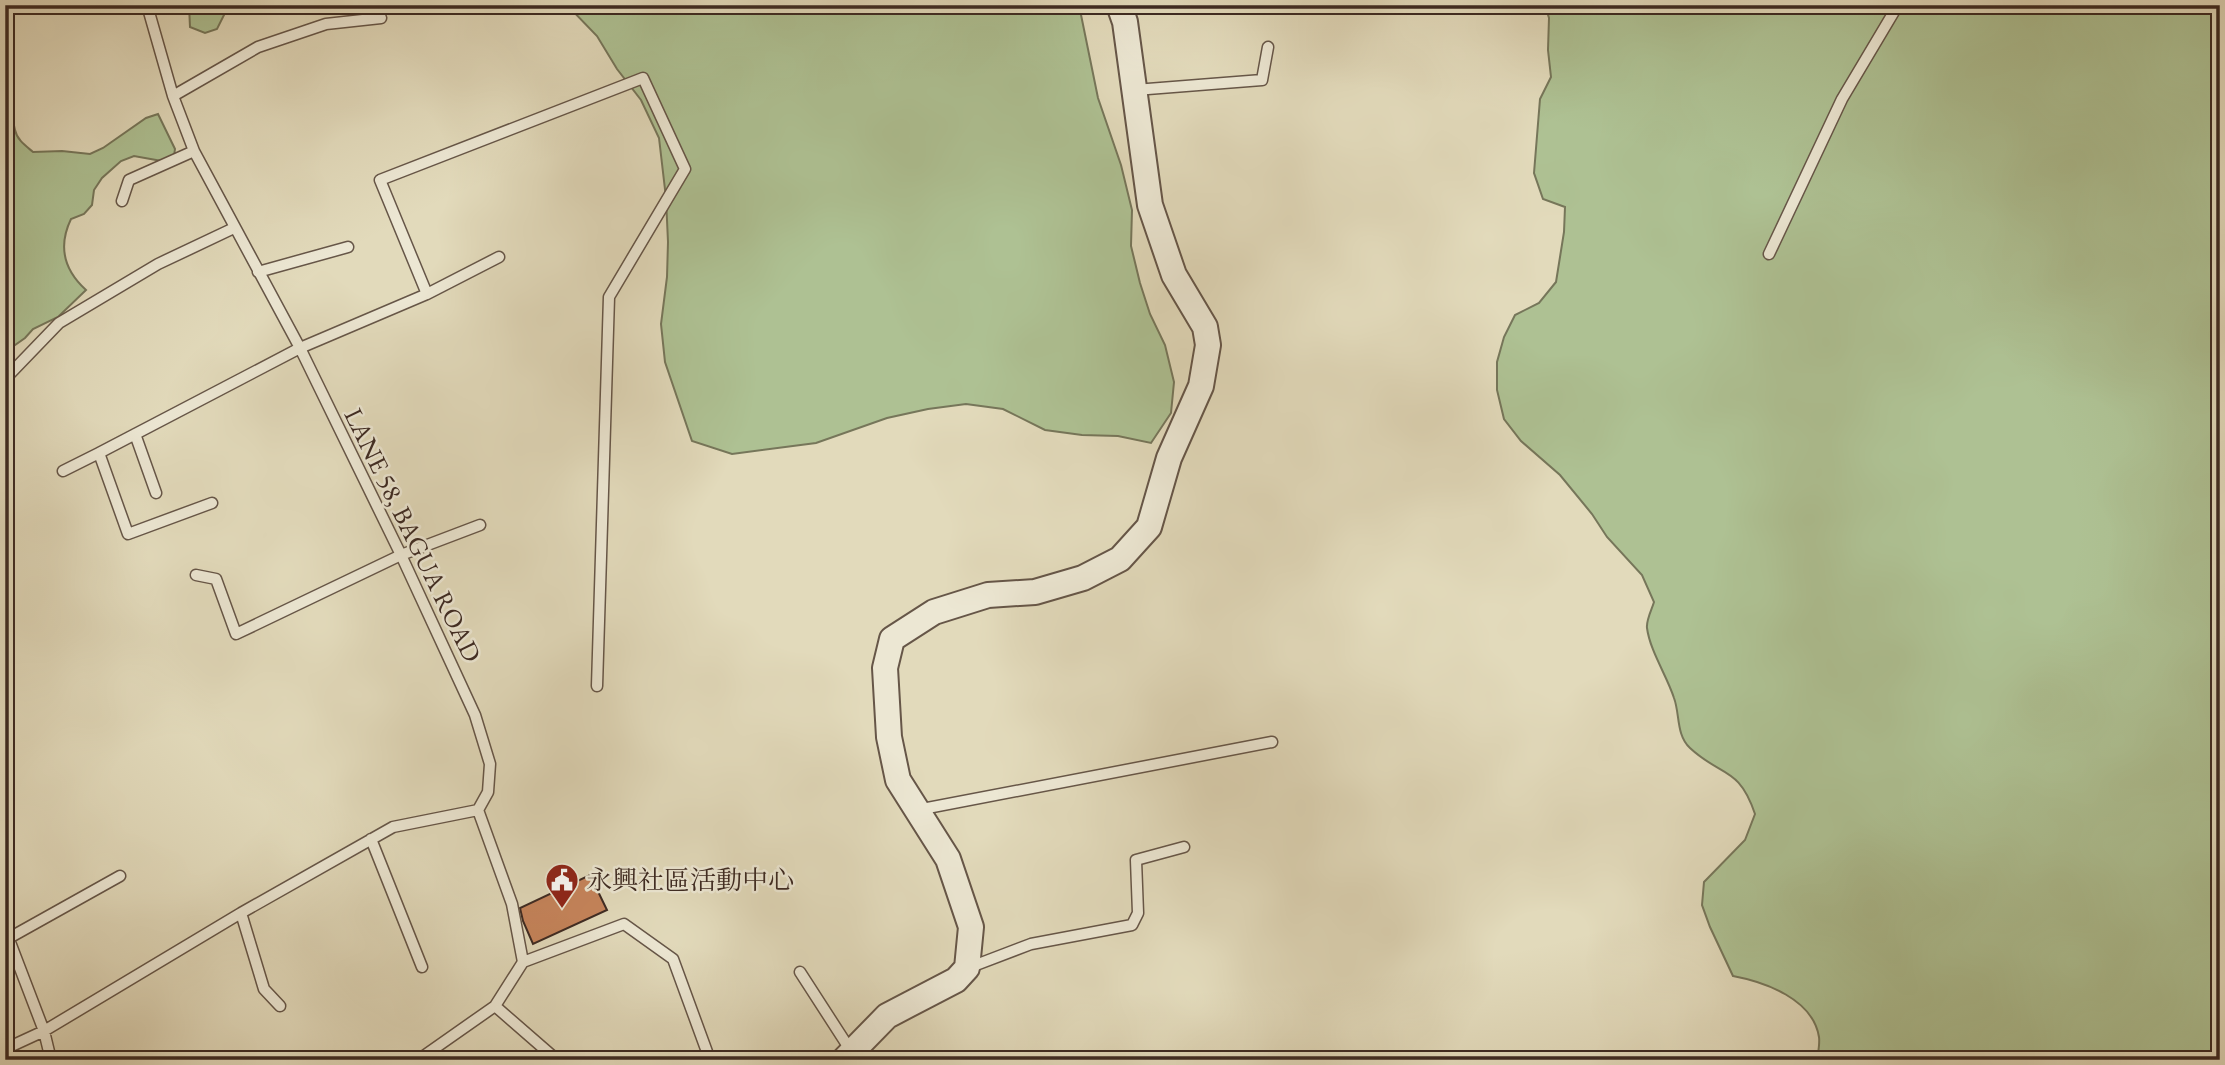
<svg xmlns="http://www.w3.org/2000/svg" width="2225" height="1065" viewBox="0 0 2225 1065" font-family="'EB Garamond','Noto Serif TC',serif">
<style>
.green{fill:#aec193;stroke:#76765a;stroke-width:2}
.building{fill:#c6845b;stroke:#3d2a22;stroke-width:2}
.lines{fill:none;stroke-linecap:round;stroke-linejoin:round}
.service-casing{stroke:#665648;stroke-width:13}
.tertiary-casing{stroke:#665648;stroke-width:28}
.service{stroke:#ece7d3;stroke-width:10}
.tertiary{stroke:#ece7d3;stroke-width:24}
.labels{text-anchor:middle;stroke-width:5;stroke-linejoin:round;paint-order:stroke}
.street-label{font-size:26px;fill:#3d2a22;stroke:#ece7d3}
.poi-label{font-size:26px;fill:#3d2a22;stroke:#ece7d3;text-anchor:start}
</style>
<rect width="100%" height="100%" fill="#e2dabb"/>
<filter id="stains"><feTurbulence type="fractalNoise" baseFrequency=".00286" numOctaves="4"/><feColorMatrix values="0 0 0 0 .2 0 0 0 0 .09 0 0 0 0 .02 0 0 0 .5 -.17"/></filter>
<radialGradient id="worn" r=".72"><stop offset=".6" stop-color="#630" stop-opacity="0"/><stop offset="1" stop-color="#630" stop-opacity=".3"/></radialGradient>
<path class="green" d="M189,5h40l-12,24 -12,4 -15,-6z
M567,5h512l19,93 23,67 11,45 -1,36 9,37 10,31 15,31 9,37 -3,31 -20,30 -33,-7 -36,-1 -37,-5 -42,-21 -37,-5 -38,5 -41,9 -71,25 -84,11 -40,-13 -27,-79 -4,-38 6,-47 1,-35 -2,-44 -7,-60 -18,-38 -24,-31 -20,-33z
M1545,5h675v1055h-403c1,-7 3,-16 2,-23 -6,-38 -54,-55 -86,-61l-23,-49 -8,-22 2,-23 41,-42 10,-26c-16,-48 -34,-37 -65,-66 -14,-13 -10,-34 -16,-50 -7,-22 -24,-47 -27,-70 -1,-8 5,-19 7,-26l-12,-27 -35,-38 -15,-23 -32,-39 -39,-34 -17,-22 -7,-29v-28l7,-25 11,-22 24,-12 17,-21 8,-50 1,-25 -22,-8 -9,-26 6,-74 11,-22 -3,-27 1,-32z
M5,30c7,11 6,20 6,32 -1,19 -1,50 4,68 2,10 11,16 18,22l29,-1 28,3 13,-6 43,-30 12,-4 17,35 -2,14 -39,-7 -13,5 -19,17 -8,12 -2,15 -8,9 -13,5c-13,27 -7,51 15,71l-28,27 -25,12 -8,9 -20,14z"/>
<path class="building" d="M590,875l17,35 -74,34 -10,-23 -3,-13z"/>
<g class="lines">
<defs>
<path id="service" d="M147,5l26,91 21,55 106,197 101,207 74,160 15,49 -2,28 -10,18 34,94 11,58 -28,44 -77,54
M1135,90l127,-10 6,-33
M173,96l85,-49 68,-23 55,-6
M122,201l7,-21 65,-29
M1769,254l73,-155 56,-94
M258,272l90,-25
M427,294l72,-37
M5,379l54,-56 99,-59 76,-36
M135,434l21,59
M63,471l36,-18
M212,503l-84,31 -29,-81 201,-105 127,-54 -47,-114 263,-102 42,91 -76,128 -12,389
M196,575l20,4 20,55 165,-79 79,-30
M917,810l355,-68
M371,839l51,128
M241,913l23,76 16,17
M5,929l39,102 7,29
M9,938l111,-62
M523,962l101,-38 49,35 37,101
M968,968l63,-24 101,-19 6,-12 -2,-53 48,-13
M800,972l51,79
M495,1006l62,54
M5,1049l39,-18 197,-118 152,-86 85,-17"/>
<path id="tertiary" d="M844,1060l43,-44 69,-36 11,-12 4,-41 -23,-68 -50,-79 -9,-43 -4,-69 7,-29 42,-27 54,-17 47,-3 48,-14 37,-19 29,-32 20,-69 32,-72 7,-41 -3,-18 -31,-52 -24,-70 -25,-183 -6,-17"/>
</defs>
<use href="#service" class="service-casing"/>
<use href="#tertiary" class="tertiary-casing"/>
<use href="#service" class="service"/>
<use href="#tertiary" class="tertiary"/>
</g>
<defs>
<symbol id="civic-pin" viewBox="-11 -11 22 30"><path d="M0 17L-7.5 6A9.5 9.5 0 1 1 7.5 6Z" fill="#8f2418" stroke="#ece7d3"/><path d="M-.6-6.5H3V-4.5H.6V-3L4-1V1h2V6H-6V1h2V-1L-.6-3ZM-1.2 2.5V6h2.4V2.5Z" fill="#fff"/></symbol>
</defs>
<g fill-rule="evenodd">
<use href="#civic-pin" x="543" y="861" width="38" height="52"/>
</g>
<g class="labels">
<g class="street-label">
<text transform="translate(413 535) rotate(64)" y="9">LANE 58, BAGUA ROAD</text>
</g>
<g class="poi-label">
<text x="586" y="889">永興社區活動中心</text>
</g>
</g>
<rect width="2225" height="1065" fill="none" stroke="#e2dabb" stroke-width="28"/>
<rect x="7" y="7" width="2211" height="1051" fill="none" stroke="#3d2a22" stroke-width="3.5"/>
<rect x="14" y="14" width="2197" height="1037" fill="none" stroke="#3d2a22" stroke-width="2"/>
<rect width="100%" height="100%" filter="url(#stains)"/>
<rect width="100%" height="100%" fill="url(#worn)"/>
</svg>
